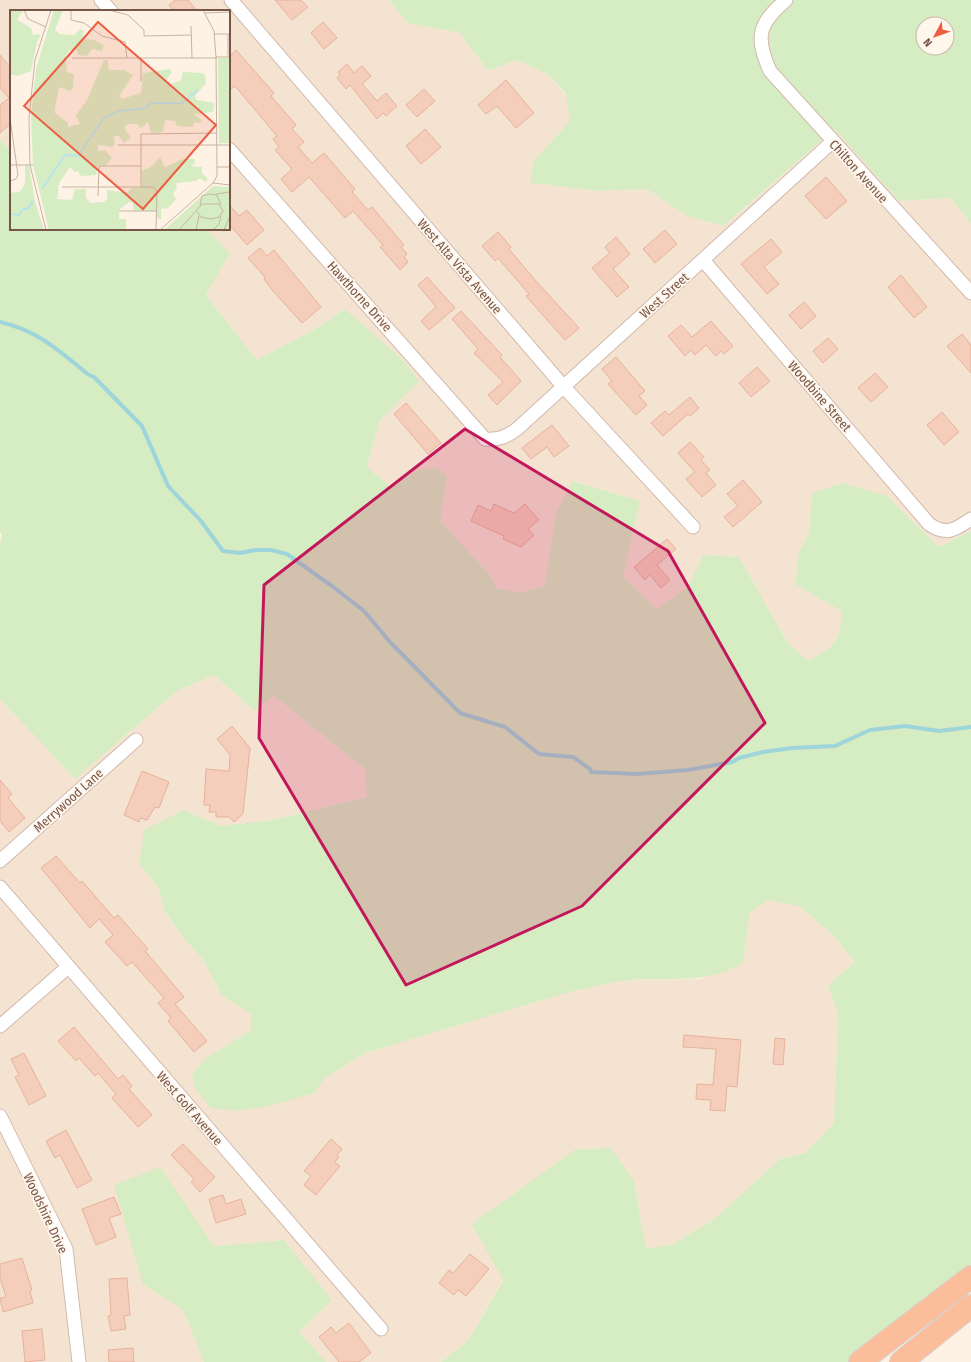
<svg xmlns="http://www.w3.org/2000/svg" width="971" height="1362" viewBox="0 0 971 1362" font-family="'Fira Sans Condensed',sans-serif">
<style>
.residential{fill:#f5e3d2}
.green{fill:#d6ecc2;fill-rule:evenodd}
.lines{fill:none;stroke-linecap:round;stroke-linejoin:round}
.stream{stroke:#9ed5da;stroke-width:4}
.building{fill:#f4cdbb;stroke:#e7b29a}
.minor-casing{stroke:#d1baac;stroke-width:15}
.trunk-casing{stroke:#d9d0cc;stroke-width:24}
.minor{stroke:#fff;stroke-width:13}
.trunk{stroke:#fcbe9a;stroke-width:22}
.marked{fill:#c2185b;fill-opacity:0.2;stroke:#c2185b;stroke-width:3;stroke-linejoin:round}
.labels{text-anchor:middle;stroke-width:3.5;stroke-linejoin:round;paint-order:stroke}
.street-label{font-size:13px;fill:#775648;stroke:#fff6ec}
.inset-river{fill:none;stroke:#b8e4e8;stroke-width:2}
.inset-road{fill:none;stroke:#c7b4a6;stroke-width:1}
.view{fill:#ed5e44;fill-opacity:0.15;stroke:#ed5e44;stroke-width:2}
.inset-edge{fill:none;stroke:#775648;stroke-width:2}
</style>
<rect width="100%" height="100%" fill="#fdf2e4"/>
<path class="residential" d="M0,0h389l19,23 52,10 28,38 28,-11 31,14 19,20 5,27 -17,17 -23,45 66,8 50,-2 40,27 36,10 113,-97 63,72 52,-3 20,26v307l-32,16 -52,-51 -75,-3 -3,39 -12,25 -1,28 45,26v17l-9,19 -24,14 -21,-19 -48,-85 -36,-2 -15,32 -31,22 -34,-32 17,-76 -66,-20 -18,32 -11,73 -26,7 -23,-5 -7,-14 -49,-53 -22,-51 -29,16 -22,-19 12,-46 39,-40 -73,-72 -30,20 -58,31 -51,-65 24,-42 -24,-24h23v-218h-218v142l-9,-12 -2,1z
M214,675l40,35 20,-14 91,73 3,28 -95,23 -52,6 -37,-16 -45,53 19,25 7,23 16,24 22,25 19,35 29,19v16l-47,30 110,33 11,-15 40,-25 208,-62 35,-8 25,-3 67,-1 43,-17 7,-50 18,-12 31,6 35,30 21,26 -27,23 10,28 -4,110 -29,30 -25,6 -68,62 -41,24 -25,3 -12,-67 -23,-33 -35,1 -108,192 -27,21h-115l-27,-30 33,-32 -48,-60 -70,6 -54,-79 -17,117 40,26 21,52h-204v-663l75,80 102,-88z"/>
<path class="green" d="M389,0h582v224l-20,-26 -52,3 -64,-72 -112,97 -36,-10 -40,-27 -50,2 -66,-8 2,-21 37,-41 -4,-28 -19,-19 -31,-14 -28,11 -28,-38 -52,-10zM923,24h24v24h-24z
M2,141l9,12v76h195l24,24 -24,42 51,65 58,-31 30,-20 58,51 16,21 -40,40 -12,46 22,19 29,-16 19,-2 10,8 -7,45 49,53 7,14 23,5 26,-7 11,-73 17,-32 67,20 -17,76 34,32 31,-22 15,-32 36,2 48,85 21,19c26,-15 33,-18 33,-50l-45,-26 1,-28 12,-25 3,-39 31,-10 44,13 52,51 32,-16v746l-111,85h-419l27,-21 35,-61 -31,-56 104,-75 35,-1 23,33 12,67 25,-3 41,-24 68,-62 25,-6 29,-30 4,-110 -10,-28 27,-23 -21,-26 -35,-30 -31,-6 -18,12 -7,50c-34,23 -73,15 -112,18 -19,2 -38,7 -58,11l-208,62 -40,25 -11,15 -41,12 -36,6 -26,-3 -16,-20 -3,-14 12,-14 47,-30v-16l-29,-19 -19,-35 -22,-25 -16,-24 -7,-23 -19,-25 5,-33 40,-20 37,16 52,-6 94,-23 -2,-28 -91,-73 -20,14 -40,-35 -37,16 -102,88 -75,-80v-156l2,-8 -2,-3v-390z
M160,1167l54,79 70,-6 48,60 -33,32 27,30h-122l-21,-52 -40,-26 -29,-99z"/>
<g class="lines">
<path class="stream" d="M0,322c39,9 59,29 89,53l5,2 48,49 26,60 33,35 22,30 17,2 15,-3h16l16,4 45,32 32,25 26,31 70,71 45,14 34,27 34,3 17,12 1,3 46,2 51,-4 44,-8 7,-4 24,-6 29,-4 43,-2 35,-16 35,-4 34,5 32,-4"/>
</g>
<path class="building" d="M175,0h13l9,11h-23l-5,-6z
M275,0h26l7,7 -16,13z
M323,22l14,16 -13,11 -13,-16z
M236,50l38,43 -3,3 25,29 -4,4 12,13 -6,5 14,16 12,-10 31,36 -3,3 16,18 4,-3 32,38 -3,2 6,7 -3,3 4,5 -8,8 -20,-23 3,-2 -30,-34 -8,7 -36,-41 -17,15 -11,-13 11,-10 -17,-19 4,-3 -6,-8 4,-3 -42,-50 -6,4v-33z
M0,55l11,13v55l-11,10v-28l9,-7 -9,-10z
M347,64l7,9 8,-7 9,10 -9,8 15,17 9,-8 11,13 -11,10 -3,-3 -6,6 -27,-34 -4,4 -9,-11 3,-3 -2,-3z
M506,80l28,33 -18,15 -19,-22 -11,8 -8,-9z
M424,89l11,12 -18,16 -11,-12z
M425,129l16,18 -20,17 -15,-18z
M826,177l21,24 -21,18 -21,-23z
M229,205l10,11 8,-6 17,20 -17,15 -18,-21z
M665,230l12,14 -22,19 -12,-14z
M498,232l13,15 -2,2 26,31 44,48 -14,12 -39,-44 3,-2 -31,-36 -3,3 -13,-15z
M616,237l14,17 -17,15 16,18 -12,10 -25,-29 18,-15 -5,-6z
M771,239l11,13 -18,15 15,17 -12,10 -26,-30z
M260,248l7,8 7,-6 47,57 -19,16 -29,-32 -9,-12 1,-2 -17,-19z
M901,275l26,32 -13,11 -26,-31z
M427,277l28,31 -26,22 -8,-9 15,-14 -18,-22z
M804,302l12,14 -15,13 -12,-14z
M461,311l41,44 -2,2 21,24 -24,24 -9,-10 15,-13 -29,-29 4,-4 -26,-30z
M711,321l22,25 -9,8 -3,-3 -5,5 -10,-11 -11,10 -4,-5 -6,6 -17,-20 13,-11 11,12z
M962,334l9,11v28l-24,-27z
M828,338l10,11 -15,14 -10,-12z
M616,357l29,34 -6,5 8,9 -11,10 -28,-31 4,-3 -10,-12z
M757,367l13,14 -19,16 -12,-14z
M875,373l13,14 -17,15 -13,-14z
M690,397l9,11 -9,8 -2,-2 -25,22 -12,-13 14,-12 4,4z
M406,403l35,40 -13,11 -34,-40z
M942,412l17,20 -15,13 -17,-20z
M552,425l17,21 -15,11 -7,-10 -16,12 -9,-11z
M690,442l14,15 -3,3 9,10 -4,3 10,12 -14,12 -16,-18 9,-7 -17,-19z
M743,480l19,22 -29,25 -9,-10 14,-11 -11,-12z
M494,504l20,9 11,-9 14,16 -11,9 6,6 -13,12 -18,-8 1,-3 -33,-15 7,-16 13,6z
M667,539l9,10 -19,16 13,15 -9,8 -11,-13 -5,5 -11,-13z
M232,726l18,22 -7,66 -9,8 -5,-5h-13v-5h-7l1,-7h-6l2,-36 23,2 1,-16 -13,-16z
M142,771l27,11 -10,26 -4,-1 -8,13 -7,-2 -1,4 -15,-7z
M0,780l12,14 -4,4 17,20 -16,14 -9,-11z
M56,856l24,27 2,-2 32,37 4,-3 30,34 -3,2 39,46 -9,7 32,37 -13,11 -26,-31 3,-3 -13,-15 6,-5 -32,-36 -5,4 -22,-24 8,-7 -14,-16 -9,9 -49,-60z
M74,1027l44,52 5,-4 9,11 -3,3 23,26 -14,12 -26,-29 4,-4 -18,-21 -3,3 -16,-18 -3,3 -18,-20z
M684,1035l57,5 -4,47 -10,-1 -2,25 -15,-1 1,-10 -15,-1 1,-15 16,1 3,-36 -33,-2z
M775,1038l10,1 -2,26 -10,-1z
M24,1053l22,43 -17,9 -14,-28 4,-2 -8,-16z
M66,1130l26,50 -15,8 -17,-33 -5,3 -9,-17z
M331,1139l11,10 -5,6 2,2 -4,5 5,4 -24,29 -12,-10 7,-9 -7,-5z
M183,1144l32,33 -15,15 -9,-10 3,-3 -23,-24z
M223,1195l3,9 15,-5 5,15 -30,9 -7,-24z
M114,1197l7,17 -12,4 7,19 -20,8 -14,-36z
M470,1254l19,15 -23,27 -8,-6 -4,5 -15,-12 10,-13 4,3z
M22,1258l10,32 -2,1 3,12 -30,9 -3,-14 6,-1 -6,-19v-14z
M127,1278l3,37 -6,1 2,13 -15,2 -3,-15 3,-1 -2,-36z
M349,1323l22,30 -12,9h-20l-20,-25 12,-10 5,6z
M42,1329l3,31 -20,2 -3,-31z
M133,1348l1,14h-25l-1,-12z"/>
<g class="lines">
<defs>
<path id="minor" d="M101,0l10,11
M231,0l332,386 130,141
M786,0c-28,24 -31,37 -16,71l201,222
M229,149l256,290c14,1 21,-2 32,-10l315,-287
M703,260l226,264c17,12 26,6 42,-5
M0,861l136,-121
M0,887l381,442
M0,1026l68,-59
M0,1116l66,133 13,113"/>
<path id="trunk" d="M860,1362l111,-85
M901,1362l70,-56"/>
</defs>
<use href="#minor" class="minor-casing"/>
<use href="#trunk" class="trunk-casing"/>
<use href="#minor" class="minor"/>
<use href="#trunk" class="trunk"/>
</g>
<path class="marked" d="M465,429l203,122 97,172 -183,183 -176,79 -147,-247 5,-153z"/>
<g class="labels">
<g class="street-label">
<text transform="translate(859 171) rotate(48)" y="5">Chilton Avenue</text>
<text transform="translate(460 266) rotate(49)" y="5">West Alta Vista Avenue</text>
<text transform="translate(664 295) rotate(-42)" y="5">West Street</text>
<text transform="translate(360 296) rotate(48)" y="5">Hawthorne Drive</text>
<text transform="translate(820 396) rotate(49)" y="5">Woodbine Street</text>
<text transform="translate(68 800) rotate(-42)" y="5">Merrywood Lane</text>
<text transform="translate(190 1108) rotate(49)" y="5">West Golf Avenue</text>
<text transform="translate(46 1213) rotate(65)" y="5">Woodshire Drive</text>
</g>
</g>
<g transform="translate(10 10)">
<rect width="220" height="220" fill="#fdf2e4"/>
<path d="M0,0h13l-6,10 14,8 2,7 8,-1 -4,8 -6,29 -13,5 -8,-2zM44,0h9l-8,20 5,4 14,1 6,-6 4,2 -2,8 12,1 10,5 -2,6 -10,-2 -5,7 -9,-1 -1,-5h-7l-5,6 2,16 7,2 -1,14 -3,3 -11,-4 -4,21v5l13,10v4l12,-3 -4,-9 11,-15 17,-40h4l1,10h15l9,5 -14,21 3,3 19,-6 2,-20 27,-4 2,3 -6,8 3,5 12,-5 2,-8 19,1 3,2 1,8 -11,13 2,4 17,3v5l-1,4 -19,2 8,6 -2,3 -6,-1 -1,5 -16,-1 -2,-5 -10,-1 -2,12 -9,1h-3l-3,-11 -7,6 -4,-4h-10l-3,4 7,10 -7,5 -5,-7h-5l1,8 -3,3 -14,-2v6l7,-1 7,8 -6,7h-8l-2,10 -15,1 -3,-5 -3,1 -5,-5 -11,16 -2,16 15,1 3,-11h11v9l5,5 13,-1 3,-3v-9l20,3 4,-5h11v-17l9,-4 9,-10 5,10 18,-8h12v4l-4,3 11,1v6l6,6 -3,3 -5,-4 -4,3 -20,2 1,5 -4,6 3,5 -8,9 -7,1v10l-4,-1v-7h-24v-8l-4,-1 -10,8v9h7v11h-77l-16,-65 -2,-49 5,-47zM208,48h12v85h-11zM15,155h4l6,37 9,28h-34v-37l9,-1 3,-3 3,-6zM203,176l17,1v43h-66z" fill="#d6ecc2"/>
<path class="inset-river" d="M32,179l23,-34 13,1 26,-38 15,-7 27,-3 5,-5h31l16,-13M0,204l9,1 4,-6h5l5,-8"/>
<path class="inset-road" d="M14,0l4,9 18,8M61,0v10l13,3 18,13 23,6 2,16M99,0l19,5 16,15v6l47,-1M195,3l25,-1M181,16l1,32M204,24h16M206,47h14M218,47v-23M62,48h145M131,48v23M0,108l8,57 -2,4 -6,2M108,135h99M207,135h13M0,155h23M207,157h13M203,173l17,2M52,177h91l4,4 -1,39M131,177v-53l76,-1M206,184l14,-2M88,186l1,-30h41M190,195l2,-9 7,-2 8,1 4,10M109,201h38M36,220l-16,-65 -1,-47 6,-58 16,-50M150,220l53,-47 4,-7 -1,-119 -2,-26 -11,-21M169,220l23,-26h17l4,7 -4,6 -8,2 -10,-2 -4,-6M186,220l3,-14M203,220l6,-6 2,-8M214,220l6,-14"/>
<path class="view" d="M88,12l118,103 -73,84 -119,-103z"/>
<rect width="220" height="220" class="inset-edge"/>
</g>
<g transform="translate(935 36) rotate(229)"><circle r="19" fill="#fff6ec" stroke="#c9b6aa"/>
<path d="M0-3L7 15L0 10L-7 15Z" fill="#ed5e44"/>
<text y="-6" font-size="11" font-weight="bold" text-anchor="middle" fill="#775648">N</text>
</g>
</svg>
